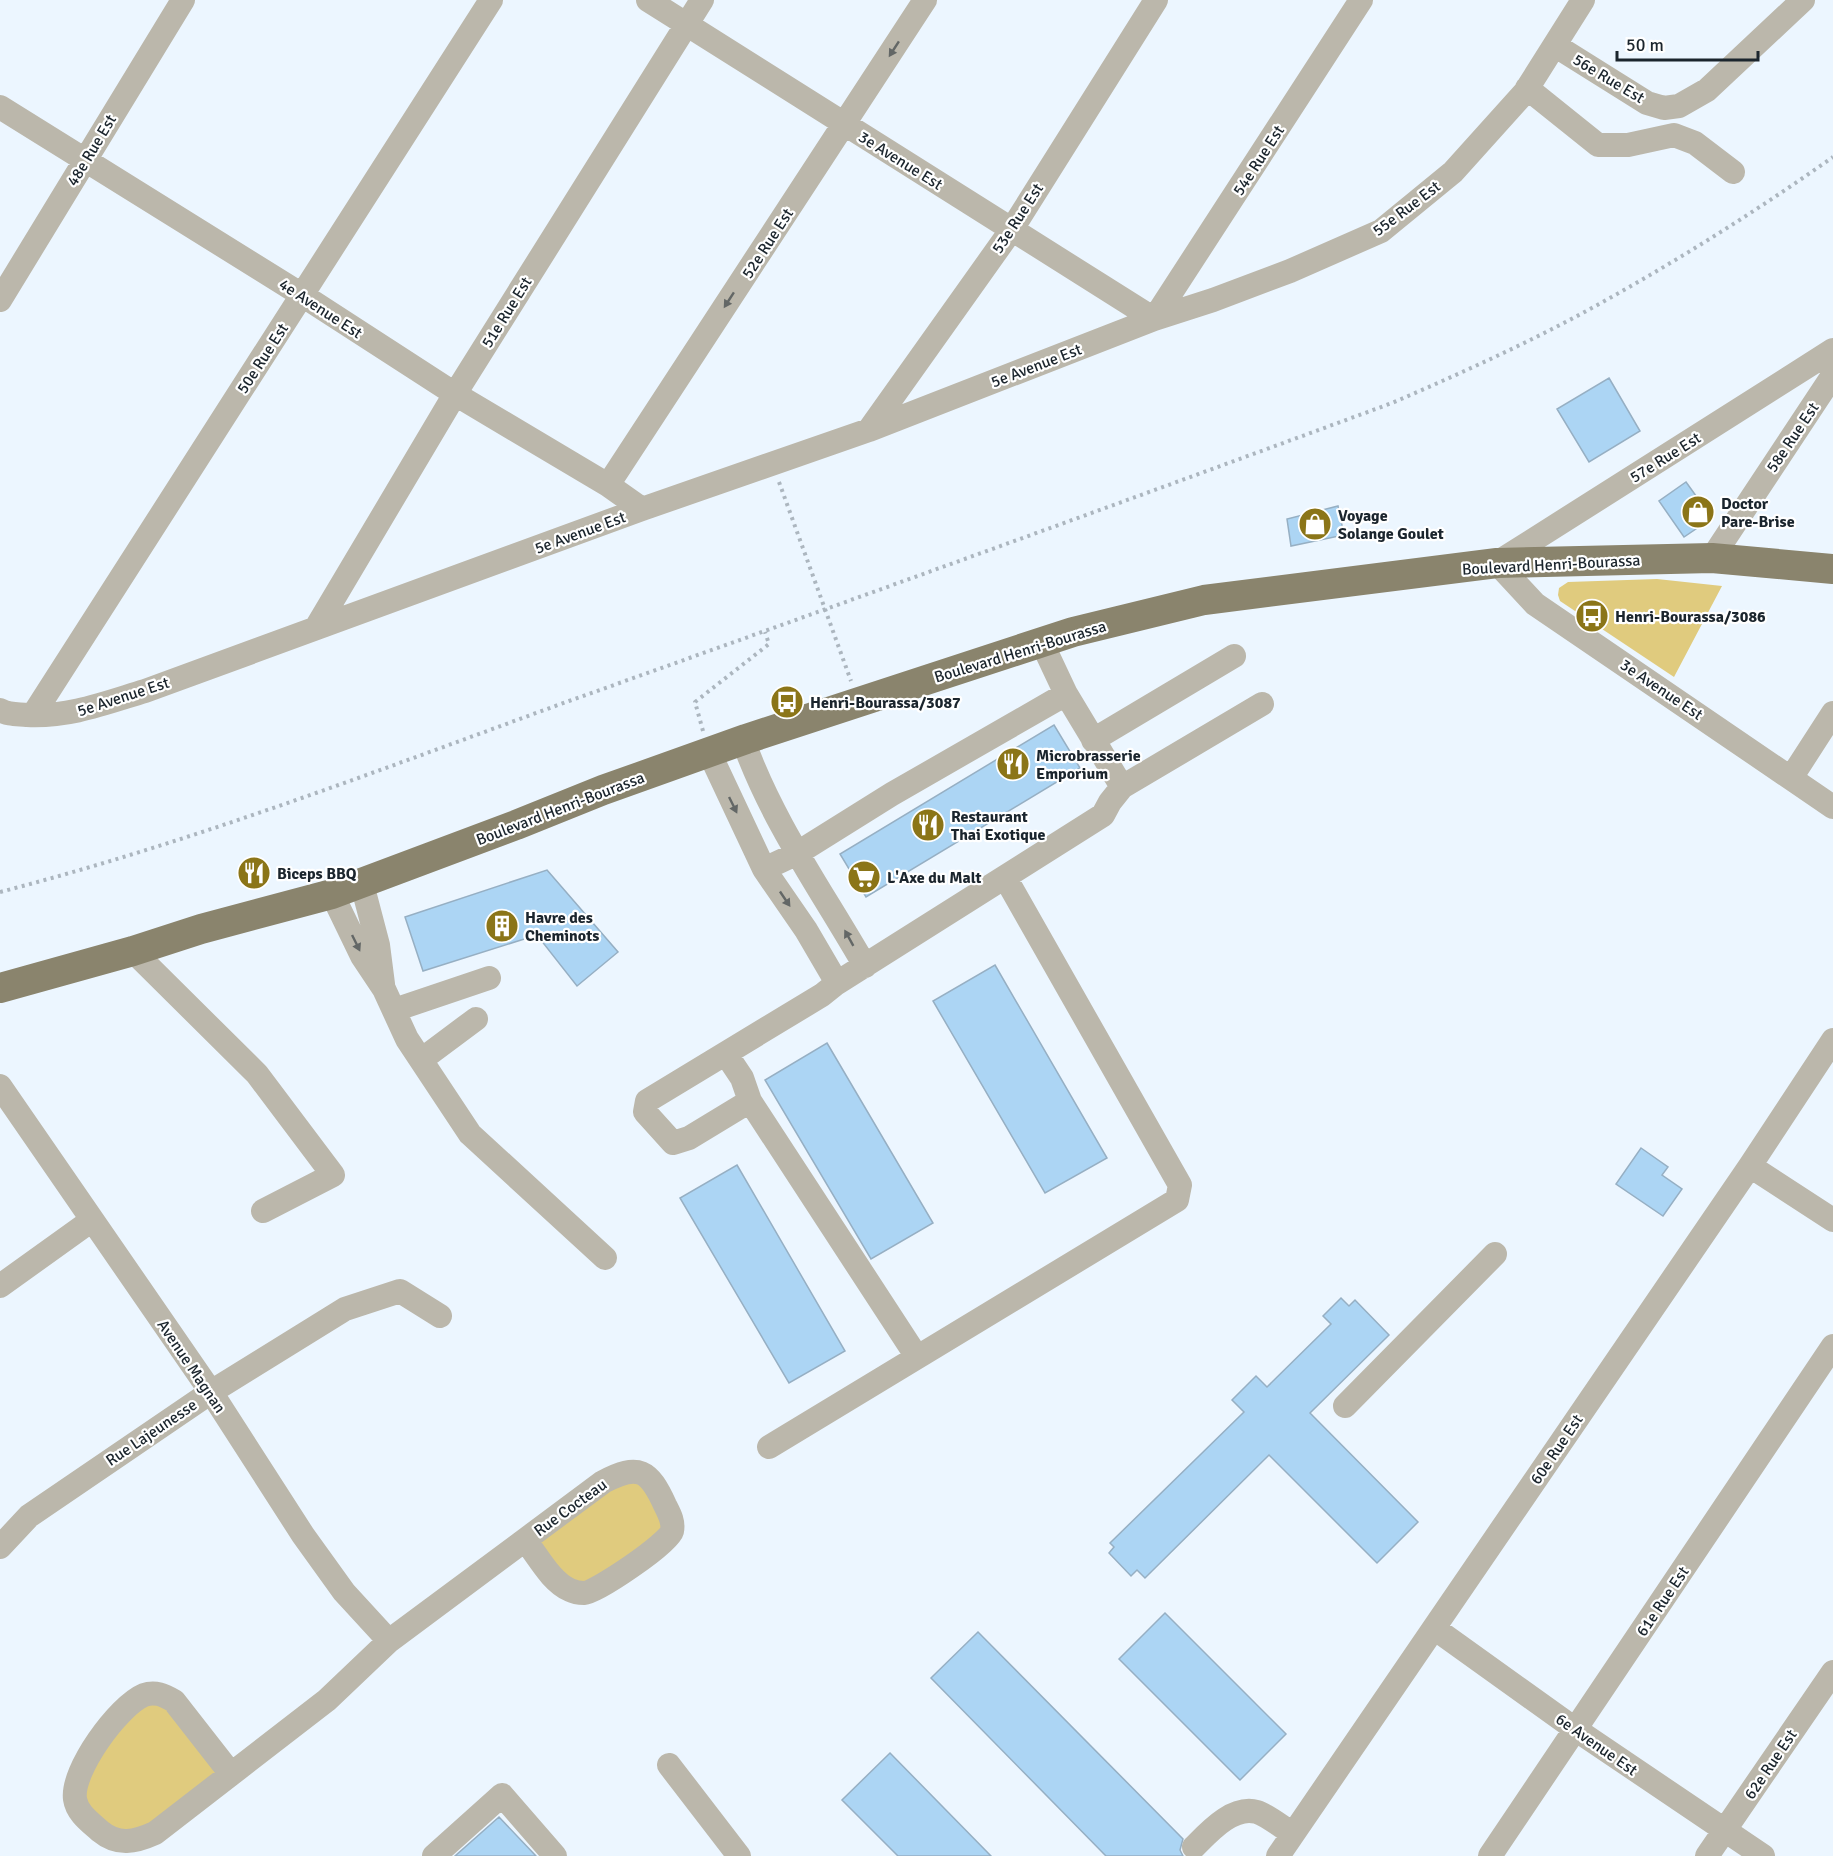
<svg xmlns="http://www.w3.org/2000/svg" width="1833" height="1856" viewBox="0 0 1833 1856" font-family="Signika,sans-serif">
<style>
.green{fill:#e0cb7e}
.building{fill:#acd5f4;stroke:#96afc3;stroke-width:1.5}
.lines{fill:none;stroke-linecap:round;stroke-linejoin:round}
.path{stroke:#acb6bf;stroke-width:4;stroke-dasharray:3 4.5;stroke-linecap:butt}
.minor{stroke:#bbb7ab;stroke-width:24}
.major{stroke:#8a846d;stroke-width:30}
.oneway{fill:#636766}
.labels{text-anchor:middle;stroke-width:4.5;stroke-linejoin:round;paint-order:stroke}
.street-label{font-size:16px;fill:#1b252d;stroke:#fff}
.poi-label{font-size:16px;font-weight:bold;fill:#1b252d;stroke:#fff;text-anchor:start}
</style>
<rect width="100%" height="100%" fill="#ecf6ff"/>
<path class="green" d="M1657,579l65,7 -48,91 -114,-76 -2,-6 1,-7 9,-6z
M632,1472l41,48 -88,73 -60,-53z
M161,1693l70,81 -76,59 -50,2 -30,-49 24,-46z"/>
<path class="building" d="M1609,378l31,53 -51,31 -32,-53z
M1686,482l26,36 -28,19 -25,-36z
M1338,506l6,29 -53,11 -4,-27z
M1054,725l26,43 -214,129 -26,-43z
M547,870l71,82 -41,34 -40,-51 -114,36 -18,-54z
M995,965l112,193 -62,35 -112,-192z
M827,1043l106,180 -62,36 -106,-179z
M1641,1148l27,19 -6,8 20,14 -19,27 -47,-32z
M737,1165l108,186 -56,32 -109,-185z
M1341,1298l8,8 6,-6 34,35 -79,78 108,109 -41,41 -108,-108 -124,123 -8,-8 -6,6 -22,-23 5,-6 -4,-4 134,-131 -12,-12 24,-24 11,11 64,-63 -8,-8z
M1165,1613l121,121 -46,46 -121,-121z
M978,1632l205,207 -3,11 3,6h-77l-175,-178z
M890,1753l101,103h-93l-56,-56z
M499,1817l37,39h-81z"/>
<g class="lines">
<path class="path" d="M779,482l72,199
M703,731l-8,-29 74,-58 -4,-12
M0,892c193,-50 382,-123 569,-191 275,-98 549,-197 823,-298 67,-29 134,-59 198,-94 84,-46 165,-97 243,-152"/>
<path class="minor" d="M648,0l506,319
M1556,46l91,57 17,5 15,-2 28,-16 96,-90
M1527,88l71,57h30l46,-10 21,8 38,29
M0,107l302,188 153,99 153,91 34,24
M0,300l183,-300
M1154,319l207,-319
M1833,350l-336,213 38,41 298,203
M869,430l143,-201 144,-229
M608,485l317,-485
M1712,558l121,-183
M316,628l139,-234 247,-394
M1066,694l56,93 140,-83
M0,710c8,5 18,4 27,5 43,2 78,-12 118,-24l497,-182 227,-79 285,-111 59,-19 77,-29 91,-40 72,-59 72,-80 58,-92
M33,715l458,-715
M743,740c29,82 79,151 122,226
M1093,740l141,-84
M709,752l55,117 42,61 31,53 -15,12 -175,106 -2,11 28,31 16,-5 61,-37 -8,-23 -16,-24
M1791,778l42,-65
M764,869l32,-15 96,-60 174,-100 -24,-51
M362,884l16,61 5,39
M332,894l30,62 22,33 23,50 63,95 135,124
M133,951l124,123 76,101 -70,36
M837,983l266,-168 7,-13 12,-15
M394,1010l95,-32
M421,1060l55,-41
M0,1086l211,306 92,143 41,57 45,49
M750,1101l167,256
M1750,1166l83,54
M0,1286l92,-66
M1345,1406l150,-152
M769,1447l408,-247 3,-15 -175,-308
M0,1547l29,-31 182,-124 134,-83 55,-18 40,25
M1434,1628l141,101 188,127
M669,1765l70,91
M231,1774l-57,-73c-10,-6 -19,-10 -30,-6 -26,11 -73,76 -69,104 2,14 15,23 25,32 18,15 35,11 55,2l172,-133 62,-59 214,-159c36,-19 46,-12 62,23 4,8 9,16 7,26 -3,12 -75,61 -88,62 -4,0 -10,-1 -14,-3 -19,-8 -32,-34 -45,-50
M1194,1847c15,-15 39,-42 63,-35 10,3 26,16 36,22
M434,1856l68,-61 53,61
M1278,1856l472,-690 83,-126
M1490,1856l343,-510
M1707,1856l126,-184"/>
<path class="major" d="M0,988l133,-37 68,-22 131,-35 184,-69 87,-35 143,-51 327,-107 131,-32 293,-37 215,-5 121,11"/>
</g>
<defs><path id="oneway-solid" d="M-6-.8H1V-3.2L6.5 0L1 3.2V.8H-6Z" transform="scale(1.5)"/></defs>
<g class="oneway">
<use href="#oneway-solid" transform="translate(894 49) rotate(123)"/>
<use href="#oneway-solid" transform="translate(729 300) rotate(123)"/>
<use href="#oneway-solid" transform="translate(733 805) rotate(64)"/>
<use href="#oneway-solid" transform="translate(785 899) rotate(56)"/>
<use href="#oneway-solid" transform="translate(849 938) rotate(-119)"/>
<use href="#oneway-solid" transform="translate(356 943) rotate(64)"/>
</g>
<defs>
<symbol id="shop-disc" viewBox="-11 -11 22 22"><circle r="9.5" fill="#8b7518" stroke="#fff"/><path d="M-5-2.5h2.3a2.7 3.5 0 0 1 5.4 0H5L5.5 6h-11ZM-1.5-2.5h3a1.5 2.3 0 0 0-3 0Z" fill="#fff"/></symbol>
<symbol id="bus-disc" viewBox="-11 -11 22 22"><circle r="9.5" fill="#8b7518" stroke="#fff"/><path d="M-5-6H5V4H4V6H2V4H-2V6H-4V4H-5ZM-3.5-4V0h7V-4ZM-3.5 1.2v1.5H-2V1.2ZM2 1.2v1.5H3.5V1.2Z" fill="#fff"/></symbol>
<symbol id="restaurant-disc" viewBox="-11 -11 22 22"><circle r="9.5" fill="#8b7518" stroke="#fff"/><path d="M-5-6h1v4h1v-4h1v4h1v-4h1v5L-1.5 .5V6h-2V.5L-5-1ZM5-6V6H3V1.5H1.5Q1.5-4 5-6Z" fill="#fff"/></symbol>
<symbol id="supermarket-disc" viewBox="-11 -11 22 22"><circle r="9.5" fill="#8b7518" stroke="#fff"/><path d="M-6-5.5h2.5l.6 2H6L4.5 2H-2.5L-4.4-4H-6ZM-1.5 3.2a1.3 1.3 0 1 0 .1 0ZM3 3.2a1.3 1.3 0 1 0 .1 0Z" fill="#fff"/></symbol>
<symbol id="building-disc" viewBox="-11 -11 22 22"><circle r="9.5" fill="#8b7518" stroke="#fff"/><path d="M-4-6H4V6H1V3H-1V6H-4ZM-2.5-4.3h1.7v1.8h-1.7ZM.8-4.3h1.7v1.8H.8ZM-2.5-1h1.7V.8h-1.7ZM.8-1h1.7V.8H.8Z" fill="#fff"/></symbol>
</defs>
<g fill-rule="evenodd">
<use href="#shop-disc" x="1679" y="493" width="38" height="38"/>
<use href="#shop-disc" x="1296" y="505" width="38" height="38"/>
<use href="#bus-disc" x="1573" y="597" width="38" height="38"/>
<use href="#bus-disc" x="768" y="683" width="38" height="38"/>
<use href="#restaurant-disc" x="994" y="745" width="38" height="38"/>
<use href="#restaurant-disc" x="909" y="806" width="38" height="38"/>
<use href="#restaurant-disc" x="235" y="854" width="38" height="38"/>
<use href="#supermarket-disc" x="845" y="858" width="38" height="38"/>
<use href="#building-disc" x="483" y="907" width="38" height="38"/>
</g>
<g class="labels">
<g class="street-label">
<text transform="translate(1609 78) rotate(31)" y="6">56e Rue Est</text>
<text transform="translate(91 150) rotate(-59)" y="6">48e Rue Est</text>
<text transform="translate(901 160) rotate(32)" y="6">3e Avenue Est</text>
<text transform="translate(1258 160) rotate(-57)" y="6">54e Rue Est</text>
<text transform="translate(1406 208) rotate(-37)" y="6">55e Rue Est</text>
<text transform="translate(1017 218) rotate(-57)" y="6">53e Rue Est</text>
<text transform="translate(767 243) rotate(-57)" y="6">52e Rue Est</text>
<text transform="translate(321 308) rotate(33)" y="6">4e Avenue Est</text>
<text transform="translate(506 312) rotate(-58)" y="6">51e Rue Est</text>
<text transform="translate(262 358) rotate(-57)" y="6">50e Rue Est</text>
<text transform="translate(1036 365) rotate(-21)" y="6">5e Avenue Est</text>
<text transform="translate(1792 437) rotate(-56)" y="6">58e Rue Est</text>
<text transform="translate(1665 457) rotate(-32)" y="6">57e Rue Est</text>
<text transform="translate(580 532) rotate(-20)" y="6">5e Avenue Est</text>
<text transform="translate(1551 564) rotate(-3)" y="6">Boulevard Henri-Bourassa</text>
<text transform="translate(1020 651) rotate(-17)" y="6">Boulevard Henri-Bourassa</text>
<text transform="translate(1662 689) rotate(34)" y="6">3e Avenue Est</text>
<text transform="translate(123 696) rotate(-18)" y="6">5e Avenue Est</text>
<text transform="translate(560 808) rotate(-21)" y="6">Boulevard Henri-Bourassa</text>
<text transform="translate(192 1366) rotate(56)" y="6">Avenue Magnan</text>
<text transform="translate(151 1432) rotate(-34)" y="6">Rue Lajeunesse</text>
<text transform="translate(1556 1449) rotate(-56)" y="6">60e Rue Est</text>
<text transform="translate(570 1507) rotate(-36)" y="6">Rue Cocteau</text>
<text transform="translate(1662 1601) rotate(-56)" y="6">61e Rue Est</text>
<text transform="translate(1597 1744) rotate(35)" y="6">6e Avenue Est</text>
<text transform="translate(1770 1764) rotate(-56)" y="6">62e Rue Est</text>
</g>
<g class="poi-label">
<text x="1721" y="509">Doctor<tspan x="1721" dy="18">Pare-Brise</tspan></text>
<text x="1338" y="521">Voyage<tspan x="1338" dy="18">Solange Goulet</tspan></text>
<text x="1615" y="622">Henri-Bourassa/3086</text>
<text x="810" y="708">Henri-Bourassa/3087</text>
<text x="1036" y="761">Microbrasserie<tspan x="1036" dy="18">Emporium</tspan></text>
<text x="951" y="822">Restaurant<tspan x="951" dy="18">Thai Exotique</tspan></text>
<text x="277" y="879">Biceps BBQ</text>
<text x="887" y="883">L'Axe du Malt</text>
<text x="525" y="923">Havre des<tspan x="525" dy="18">Cheminots</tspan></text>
</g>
</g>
<path d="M1617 51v9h141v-9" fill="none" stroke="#1b252d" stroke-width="3"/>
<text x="1626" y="51" font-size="18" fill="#1b252d" stroke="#ffffff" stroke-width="4.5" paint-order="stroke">50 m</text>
</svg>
